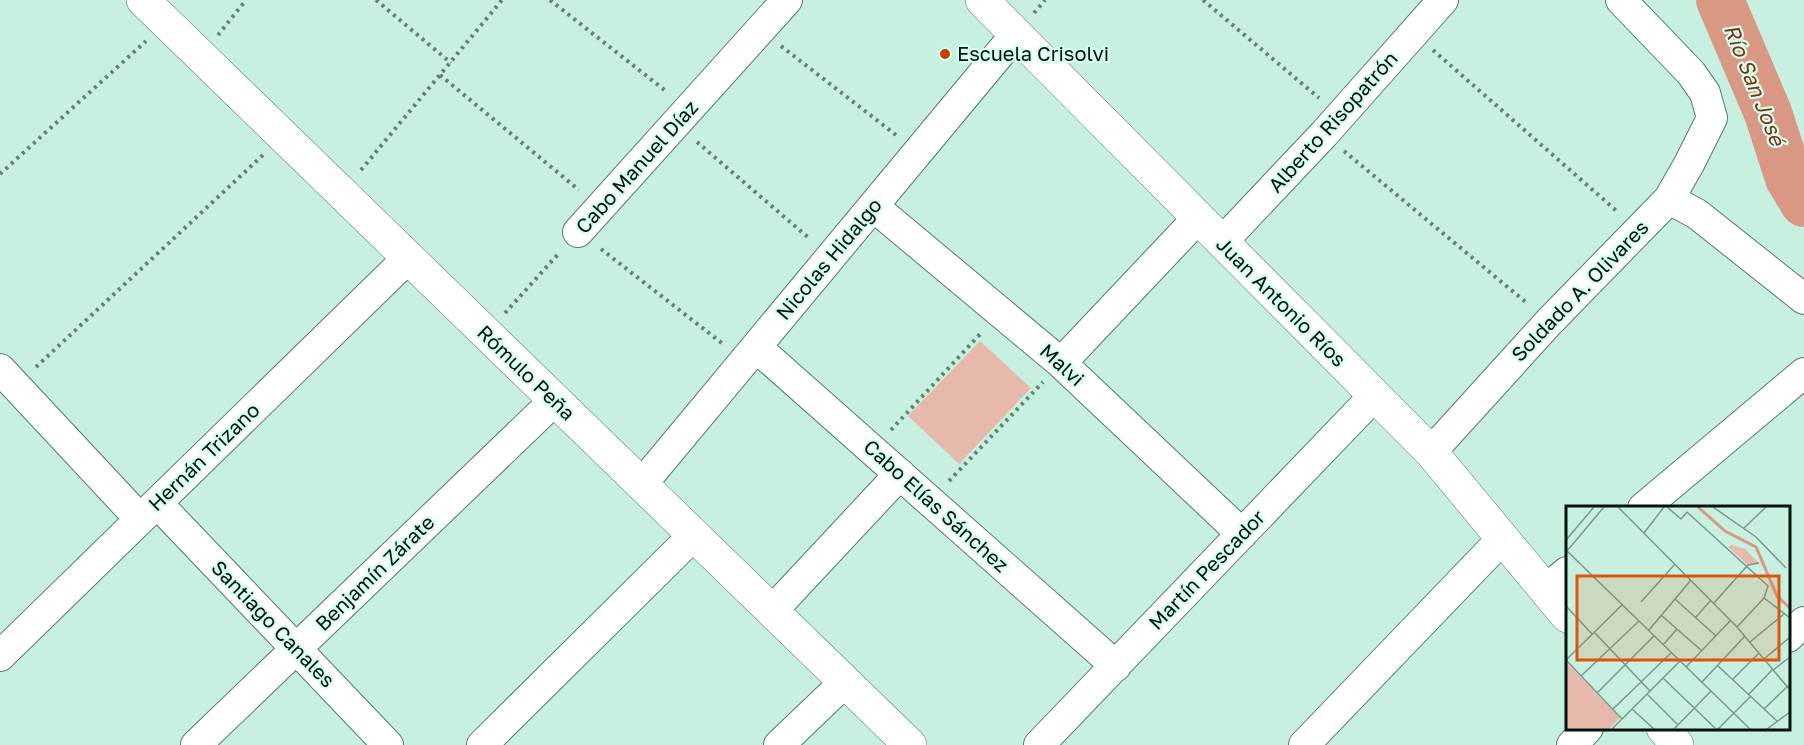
<svg xmlns="http://www.w3.org/2000/svg" width="1804" height="745" viewBox="0 0 1804 745" font-family="'Golos Text',sans-serif">
<style>
.green{fill:#e7b9ab}
.lines{fill:none;stroke-linecap:round;stroke-linejoin:round}
.river{stroke:#d89883;stroke-width:48}
.minor-casing{stroke:#557a6b;stroke-width:32}
.tertiary-casing{stroke:#557a6b;stroke-width:34}
.secondary-casing{stroke:#557a6b;stroke-width:34}
.path{stroke:#668176;stroke-width:4;stroke-dasharray:3 4.5;stroke-linecap:butt}
.minor{stroke:#fff;stroke-width:30}
.tertiary{stroke:#fff;stroke-width:33}
.secondary{stroke:#fff;stroke-width:33}
.poi-dot{fill:#c84203;stroke:#d5feed;stroke-width:2}
.labels{text-anchor:middle;stroke-width:4.5;stroke-linejoin:round;paint-order:stroke}
.poi-label{font-size:20px;fill:#05130e;stroke:#d5feed;text-anchor:start}
.street-label{font-size:20px;fill:#05130e;stroke:#d5feed}
.water-label{font-size:21px;font-style:italic;fill:#7d3116;stroke:#d5feed}
.inset-river{fill:none;stroke:#d89883;stroke-width:3}
.inset-road{fill:none;stroke:#7a988c;stroke-width:1.5}
.view{fill:#dd560c;fill-opacity:0.15;stroke:#dd560c;stroke-width:3}
.inset-edge{fill:none;stroke:#05130e;stroke-width:3}
</style>
<rect width="100%" height="100%" fill="#c8f0e0"/>
<path class="green" d="M980,341l51,47 -72,76 -51,-48z"/>
<g class="lines">
<path class="river" d="M1720,0l48,113 21,65 15,25"/>
<defs>
<path id="minor" d="M1669,199l28,15 107,85
M873,206l188,157 181,171
M578,232l209,-232
M1222,242l102,-108 119,-134
M756,347l360,319
M1061,363l137,-145
M0,369l140,150
M1431,452l118,-130 120,-123 20,-35 23,-46 -7,-25 -14,-20 -70,-73
M642,484l374,-450
M157,503l231,242
M1643,508l161,-135
M1545,590l22,-18
M772,611l128,-137
M1788,637l16,-15
M0,656l408,-398
M196,745l359,-345
M482,745l212,-210
M779,745l66,-63
M1039,745l335,-349
M1304,745l199,-207
M1572,745l16,-17"/>
<path id="tertiary" d="M143,0l767,745"/>
<path id="secondary" d="M982,0l449,452 136,164
M1663,728l14,17"/>
</defs>
<use href="#minor" class="minor-casing"/>
<use href="#tertiary" class="tertiary-casing"/>
<use href="#secondary" class="secondary-casing"/>
<path class="path" d="M376,0l75,63
M550,0l117,92
M1203,0l116,98
M1034,13l11,-13
M218,35l28,-35
M781,46l115,89
M1433,50l186,163
M440,75l139,115
M697,142l113,97
M1344,151l184,153
M361,170l141,-170
M0,174l146,-133
M601,249l122,95
M505,313l55,-61
M36,367l227,-212
M891,430l91,-98
M949,481l94,-99"/>
<use href="#minor" class="minor"/>
<use href="#tertiary" class="tertiary"/>
<use href="#secondary" class="secondary"/>
</g>
<circle class="poi-dot" cx="945" cy="54" r="6"/>
<g class="labels">
<g class="poi-label">
<text x="957" y="61">Escuela Crisolvi</text>
</g>
<g class="street-label">
<text transform="translate(1333 122) rotate(-48)" y="7">Alberto Risopatrón</text>
<text transform="translate(637 167) rotate(-48)" y="7">Cabo Manuel Díaz</text>
<text transform="translate(829 259) rotate(-50)" y="7">Nicolas Hidalgo</text>
<text transform="translate(1580 291) rotate(-46)" y="7">Soldado A. Olivares</text>
<text transform="translate(1281 302) rotate(45)" y="7">Juan Antonio Ríos</text>
<text transform="translate(1062 365) rotate(42)" y="7">Malvi</text>
<text transform="translate(526 373) rotate(44)" y="7">Rómulo Peña</text>
<text transform="translate(204 457) rotate(-44)" y="7">Hernán Trizano</text>
<text transform="translate(936 506) rotate(42)" y="7">Cabo Elías Sánchez</text>
<text transform="translate(1207 570) rotate(-46)" y="7">Martín Pescador</text>
<text transform="translate(375 573) rotate(-44)" y="7">Benjamín Zárate</text>
<text transform="translate(273 624) rotate(46)" y="7">Santiago Canales</text>
</g>
<g class="water-label">
<text transform="translate(1754 85) rotate(68)" y="7">Río San José</text>
</g>
</g>
<g transform="translate(1566 506)">
<rect width="224" height="224" fill="#c8f0e0"/>
<path d="M165,39l14,4 14,14 -11,2 -20,-18zM0,156l54,56 -11,11h-43z" fill="#e7b9ab"/>
<path class="inset-river" d="M132,1l27,24 31,16 21,49 13,12"/>
<path class="inset-road" d="M52,1l119,120 53,63M101,1l14,12 6,-7 81,74 -4,12 -27,29M147,1l43,30 30,31M178,22l22,-21M78,27l20,-26M0,34l28,-33M0,44l184,179M1,45l37,-44M198,92l26,20M109,93l41,37M75,96l34,-38M148,97l34,-38 11,-2M0,100l26,28M95,109l41,36M130,111l15,-17M83,124l42,-50M28,126l56,59M184,136l34,-28M97,139l14,-16M198,153l26,-22M0,154l56,59M0,154l56,-55M151,159l60,56M120,161l45,-47M207,164l17,-13M15,170l58,-55M97,172l53,51M167,173l26,-26M136,176l43,-46M31,187l57,-57M81,188l31,31M183,188l24,-25M47,203l58,-56M66,203l22,20M198,203l26,-25M46,223l68,-68M108,223l37,-38M152,223l33,-33M201,223l23,-17"/>
<path class="view" d="M11,70h202v84h-202z"/>
<rect width="224" height="224" class="inset-edge"/>
</g>
</svg>
